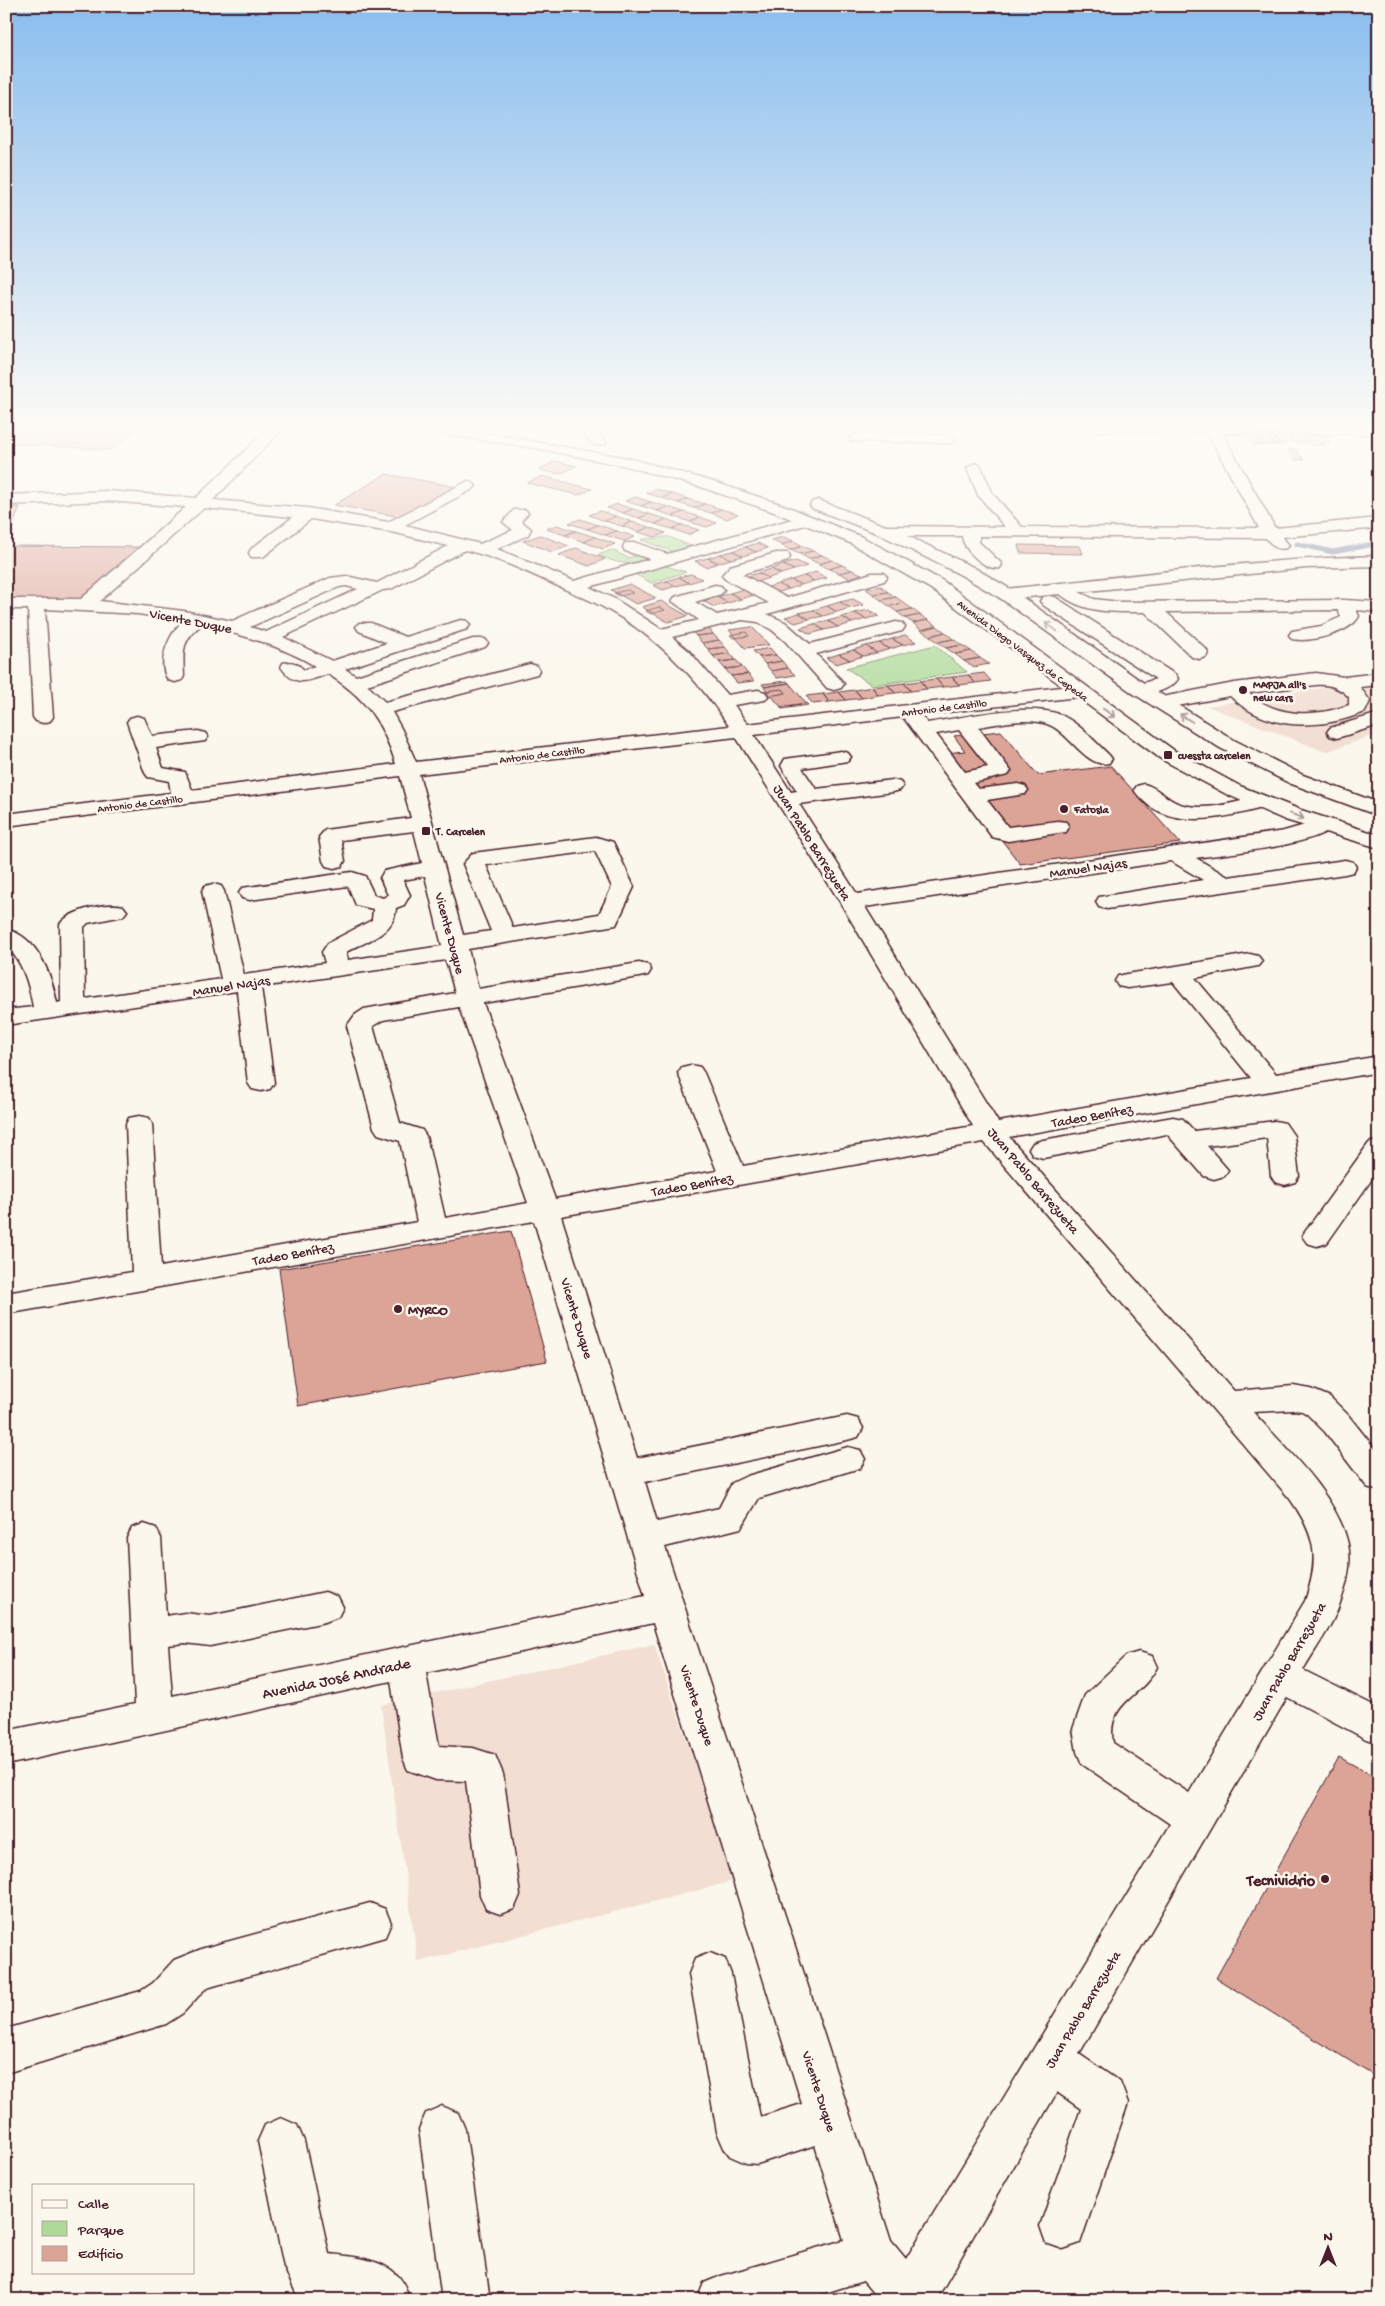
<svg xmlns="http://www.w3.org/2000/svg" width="1385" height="2306" viewBox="0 0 1385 2306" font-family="'Gochi Hand',sans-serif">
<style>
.built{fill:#f2ded2}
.green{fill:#adda99;stroke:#7c7c62}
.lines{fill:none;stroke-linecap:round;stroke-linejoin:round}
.stream{stroke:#7b86a6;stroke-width:5}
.building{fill:#dca397;stroke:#4a1f2b}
.minor-casing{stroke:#4a1f2b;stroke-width:3}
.major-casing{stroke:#4a1f2b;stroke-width:3}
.minor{fill:#fbf7ec;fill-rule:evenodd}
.major{fill:#fbf7ec;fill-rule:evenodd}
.path-bridge{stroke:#4a1f2b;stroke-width:2;stroke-dasharray:3 2.5;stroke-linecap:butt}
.oneway{stroke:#ab9695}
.poi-dot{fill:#4a1f2b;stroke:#fbf7ec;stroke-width:2}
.labels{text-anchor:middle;stroke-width:5;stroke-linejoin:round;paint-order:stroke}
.far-street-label{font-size:11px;fill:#4a1f2b;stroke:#fbf7ec}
.far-poi-label{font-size:11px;font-weight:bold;fill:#4a1f2b;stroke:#fbf7ec;text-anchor:start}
.street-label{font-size:14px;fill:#4a1f2b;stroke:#fbf7ec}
.poi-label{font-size:14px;font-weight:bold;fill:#4a1f2b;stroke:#fbf7ec;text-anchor:start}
.near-street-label{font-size:16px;fill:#4a1f2b;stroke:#fbf7ec}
.near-poi-label{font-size:16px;font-weight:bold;fill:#4a1f2b;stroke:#fbf7ec;text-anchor:end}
</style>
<rect width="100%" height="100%" fill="#fbf7ec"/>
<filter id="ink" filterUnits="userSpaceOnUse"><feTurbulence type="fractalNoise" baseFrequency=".02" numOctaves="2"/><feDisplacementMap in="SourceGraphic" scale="10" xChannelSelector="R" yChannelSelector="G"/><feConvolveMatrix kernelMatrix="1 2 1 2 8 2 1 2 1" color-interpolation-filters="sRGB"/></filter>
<g filter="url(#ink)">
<path class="built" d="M1379,679v54l-53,19 -119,-46z
M654,1644l80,237 -316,81 -37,-257z"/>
<path class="green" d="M661,537h8l24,10 -19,5 -33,-12c7,-3 13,0 20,-3z
M612,550l16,8 14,-4 12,4c-27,7 -30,8 -56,-3z
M663,565l23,7 -35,11 -18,-10z
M935,645l32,27 -95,13 -26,-17z"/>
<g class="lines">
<path class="stream" d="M1297,544l36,8 41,-8"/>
</g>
<path class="building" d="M24,427h116l-29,23 -105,-7v-4z
M1247,433l9,1 7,11h-10z
M1256,434h11l7,11h-11z
M1267,434h6l7,12 -6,-1z
M1273,434h9l4,9h-9z
M1287,434h17l6,8h-18z
M1304,434h13l8,11h-14z
M1317,434h7l6,8h-8z
M1288,450h8l8,10h-8z
M555,461l21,5 -16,8 -21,-4z
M386,474l72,13 -51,31 -73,-13z
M542,476l50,13 -14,6 -51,-12z
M656,489l16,5 -10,4 -16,-5z
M672,494l16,5 -10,4 -16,-5z
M635,497l16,5 -10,4 -16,-5z
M688,499l17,5 -11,4 -16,-5z
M651,502l17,5 -11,4 -16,-5z
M617,504l16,5 -10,4 -16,-5z
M705,504l16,5 -10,4 -17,-5z
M6,507h14l-14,35z
M668,507l16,5 -11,4 -16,-5z
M633,509l16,5 -10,4 -16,-5z
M721,509l17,5 -11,5 -16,-6z
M600,511l16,5 -11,5 -16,-6z
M684,512l16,5 -10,5 -17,-6z
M649,514l17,5 -11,5 -16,-6z
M616,516l16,6 -10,4 -17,-5z
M700,517l17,6 -10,4 -17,-5z
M580,519l18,6 -11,4 -18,-6z
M666,519l16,6 -10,4 -17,-5z
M632,522l17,5 -11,5 -16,-6z
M557,525l19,6 -11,4 -19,-6z
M598,525l19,6 -12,4 -18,-6z
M682,525l17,5 -11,5 -16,-6z
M649,527l17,6 -11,4 -17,-5z
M576,531l19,6 -11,5 -19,-7z
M617,531l18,6 -11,4 -19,-6z
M540,535l29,11 -17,6 -29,-11z
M595,537l20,7 -12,5 -19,-7z
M784,537l10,4 -13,4 -10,-5z
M794,541l9,5 -13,4 -9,-5z
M758,543l10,5 -12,4 -11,-5z
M1018,545l62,1 3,8 -63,-1z
M8,546l133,1 -58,55 -77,-1v-52z
M803,546l10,5 -13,3 -10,-4z
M745,547l11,5 -13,4 -10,-5z
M576,548l29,11 -16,7 -30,-11z
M733,551l10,5 -12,3 -11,-5z
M813,551l9,4 -13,4 -9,-5z
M720,554l11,5 -13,4 -10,-5z
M822,555l10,5 -13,4 -10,-5z
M708,558l10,5 -12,4 -11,-6z
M832,560l10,5 -13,4 -10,-5z
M796,561l11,5 -13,4 -11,-5z
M783,565l11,5 -13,4 -10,-5z
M842,565l10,5 -13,3 -10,-4z
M771,569l10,5 -12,4 -11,-5z
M852,570l10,4 -13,4 -10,-5z
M816,572l11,6 -13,3 -10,-5z
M758,573l11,5 -13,4 -11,-5z
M691,574l11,5 -13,4 -10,-6z
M804,576l10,5 -13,4 -10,-5z
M679,577l10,6 -13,3 -10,-5z
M791,580l10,5 -12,4 -11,-5z
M666,581l10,5 -13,4 -10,-5z
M630,584l26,14 -20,6 -25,-14z
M778,584l11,5 -13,4 -11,-5z
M881,586l7,6 -15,2 -7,-5z
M744,589l10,6 -13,4 -11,-6z
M628,590l5,3 -14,3 -5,-3z
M888,592l8,5 -15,3 -8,-6z
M730,593l11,6 -13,4 -11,-6z
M717,597l11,6 -14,4 -11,-6z
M896,597l8,6 -15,3 -8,-6z
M853,599l11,6 -14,3 -10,-6z
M661,601l27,15 -20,6 -26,-15z
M840,602l10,6 -13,4 -10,-6z
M904,603l8,6 -15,3 -8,-6z
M827,606l10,6 -14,4 -10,-6z
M659,607l6,3 -14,4 -5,-3z
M912,609l8,6 -15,3 -8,-6z
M813,610l10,6 -14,3 -10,-6z
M869,610l10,6 -13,3 -11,-6z
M799,613l10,6 -14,4 -10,-6z
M855,613l11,6 -14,4 -10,-6z
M920,615l8,5 -15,3 -8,-5z
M842,617l10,6 -14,4 -10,-6z
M928,620l9,6 -16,4 -8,-7z
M828,621l10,6 -14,3 -10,-6z
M814,624l10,6 -14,4 -10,-6z
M937,626l8,6 -15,4 -9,-6z
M708,627l5,7 -17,2 -5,-6z
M752,627l17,18 -24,3 -16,-18z
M746,632l3,4 -16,2 -3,-3z
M945,632l8,7 -15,3 -8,-6z
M713,634l6,6 -17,3 -6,-7z
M905,635l11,7 -13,3 -11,-6z
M892,639l11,6 -13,4 -11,-6z
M953,639l9,6 -16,3 -8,-6z
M719,640l6,7 -17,2 -6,-6z
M879,643l11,6 -13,4 -11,-7z
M962,645l9,6 -16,3 -9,-6z
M866,646l11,7 -14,3 -10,-6z
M725,647l5,6 -17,3 -5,-7z
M770,648l6,7 -17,2 -6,-6z
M853,650l10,6 -13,4 -11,-6z
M971,651l9,7 -16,3 -9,-7z
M730,653l6,7 -17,2 -6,-6z
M839,654l11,6 -14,4 -10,-6z
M776,655l6,6 -17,3 -6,-7z
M980,658l9,6 -16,3 -9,-6z
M736,660l6,7 -17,2 -6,-7z
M782,661l6,7 -17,3 -6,-7z
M742,667l6,7 -17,2 -6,-7z
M788,668l7,7 -18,3 -6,-7z
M984,673l7,8 -16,2 -7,-8z
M748,674l6,7 -17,2 -6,-7z
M968,675l7,8 -16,2 -7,-8z
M952,677l7,8 -16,2 -7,-8z
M936,679l7,8 -16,2 -7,-8z
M787,681l2,2 -25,4 -2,-3z
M920,681l7,8 -16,2 -7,-8z
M789,683l17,20 -25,4 -17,-20z
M904,683l7,8 -16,2 -7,-8z
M888,685l7,8 -17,2 -6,-8z
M872,687l6,8 -16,3 -7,-8z
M783,689l3,4 -17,3 -4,-5z
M855,690l7,8 -16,2 -7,-8z
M839,692l7,8 -17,2 -6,-8z
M823,694l6,8 -16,2 -7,-8z
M806,703l2,2 -26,4 -1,-2z
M1001,731l37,44 73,-9 69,77 -160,21 -84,-110 29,-3 -11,-15z
M511,1231l36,130 -249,45 -19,-137z
M1339,1757l40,22v300l-163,-101z"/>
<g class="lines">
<defs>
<path id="minor" d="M270,427h15l-72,73 95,8 80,14 80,-41 5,2 3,3 -3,3 -68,36 75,19 33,-14 -10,-8 11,-12h12l2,3 -7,8 10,8 -3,6 -31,14 77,32 76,-22 -25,-8 -2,-4 2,-4h12l30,11 133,-37h12l2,3 -2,3 -223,64 26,12 46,30 38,-9 -27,-19 3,-4 40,-12 6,1 3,4 -3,4 -26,8 22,13 52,-12 -44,-24 -3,-4 8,-9 46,-13h12l2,4 -2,4 -46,13 45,24 85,-25h12l3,4 -3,4 -117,33 18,8 25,22 86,-22 6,1 3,4 -3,4 -86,23 25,26 3,4 -3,4 -7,2 -7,-2 -42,-47 -13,-11 -14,-8 -16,-2 -70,17 17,14 38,44 31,-5 7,2 3,4 -3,4 -31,5 13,19 331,-39 7,2 3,4 -3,4 -7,2 -157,18 6,8c35,-5 107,-23 138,-6 17,9 30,25 44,38l3,4 -3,4c-23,6 -40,-32 -62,-39 -20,-7 -49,0 -69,3l33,44 -3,4 -35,8 5,6 40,-5 7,2 3,4 -3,4 -38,6 21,27 50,-6 8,1 3,5 -3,5 -8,1 -50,8 -16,-4 -89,-120 -149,18 37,57 6,-1 -16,-25 4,-7 56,-8 7,2 3,4 -3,4 -46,7 14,21 77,-9 7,2 3,4 -3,4 -7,2 -94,12 58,90 427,-63 38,-11 8,1 3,5c-13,19 -111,28 -137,32l32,19 117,-17 8,2 3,5 -3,5 -8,2 -238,35 -8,-2 -3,-5 3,-5 104,-17 -32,-19 -306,46 133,215 253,-44 -78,-96 -46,6 -9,-2 -3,-5 3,-5 9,-2 123,-20 8,2 4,5 -4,5 -63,12 81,96 103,-18v16l-370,65 225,254 59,-5 18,3 19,8 18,18 31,39v37l-12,-4 -42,-55 -18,-18 -5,-3 -9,-1 -40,2c32,36 84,83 95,132 4,20 -1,41 -8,59 -8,24 -25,46 -37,67l76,38v35l-13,-4 -79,-42 -208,357 41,28 8,21 -48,140 -17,6 -17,-6 -6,-17 41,-117 -24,-17 -121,208h-57l-16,-19 -61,19h-105l7,-17 17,-7 123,-36 -29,-95 -58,19 -11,-1 -16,-7 -6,-8 -7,-16 -28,-158 6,-15 15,-6 15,6 6,15 29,143 42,-13 -149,-481 -227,50 13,73 34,2 22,7 8,19 17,121 -6,14 -14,5 -14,-5 -6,-14 -14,-114 -30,-1 -28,-10 -5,-12 -12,-77 -385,84v-34l129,-27 -8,-166 5,-10 12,-4 12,4 5,10 5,78 19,-3 25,3 115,-24 13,5 5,10 -5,10 -13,5 -115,24 -25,-3 -17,2 4,51 473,-100 -111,-375 -528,93v-21l126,-21 -6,-148 3,-6 10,-2 10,2 3,6 9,143 256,-45 -17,-81 -22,-7 -4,-6 -27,-102 8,-11 9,-6 91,-16 -9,-33 -185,27 13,96 -4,6 -9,2 -9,-2 -4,-6 -11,-92 -231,34v-15l27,-3c-4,-23 -10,-45 -27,-61v-17c32,8 45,45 51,74l4,-1 -1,-78c10,-14 47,-22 63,-18l4,5 -4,5 -35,7 -4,4 1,72 136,-20 -19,-88 3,-5 8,-2 8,2 3,5 20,84 81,-12 -3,-11 6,-9 44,-23 1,-11 -17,-4 -8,-19 -98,14 -8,-2 -3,-5 3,-5 110,-16 13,4 9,19 9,3 5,-3 -8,-17 4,-7 38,-8 -8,-32 -73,9 4,21 -3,5 -8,2 -8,-2 -3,-5 -4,-24 6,-7 86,-12 -11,-42 -394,50v-12l165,-21 -2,-12 -21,-4 -3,-4 -18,-51 3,-4 7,-2 7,2 8,18 46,-5 7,2 3,4 -3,4 -49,7 7,20 22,4 7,18 204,-26c-14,-43 -30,-66 -68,-90 -21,7 -33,14 -47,-7l2,-4c10,-2 14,0 21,7l11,-4c-35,-21 -76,-32 -114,-41 -20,16 -18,27 -17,51l-2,4 -7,2 -7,-2c-12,-18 1,-46 15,-59l-45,-7 -93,-5 8,108 -3,4 -7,2 -7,-2 -3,-4 -5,-108h-22v-10h75l105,-92 -79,-6 -101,4v-10l101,-4 89,7zM204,508l89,9 -42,32 -2,4 2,4h12l48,-38 85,14 52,13 -71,37 -31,-7 -16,2 -98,43 -48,-10 -84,-10zM465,550c30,7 58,20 86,33 17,8 35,15 52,24 52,28 93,69 126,119l-313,36 -14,-32 -10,-18 145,-38 2,-4 -2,-4 -7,-2 -145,38 -18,-17 118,-38 3,-4 -3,-4h-12l-117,37 -11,-7 122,-40 3,-4 -3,-4 -6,-1 -56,17 -34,-14h-12l-3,4 3,4 28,12 -55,18 -49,-24 100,-47 8,-1zM346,586l12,3 -92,43 -16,-5 89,-40zM959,730l29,37 -23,5 -29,-38zM736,737l104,165 133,224 -230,40 -39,-93 -4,-6 -9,-2 -9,2 -4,6 39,98 -162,28 -72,-196 156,-26 9,-2 3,-5 -3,-5 -9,-2 -161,26 -10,-40 148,-24 18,-38 -21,-45 -17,-5 -123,16 -10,11 28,67 -28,4 -44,-161zM595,851l17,36 -13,27 -86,14 -27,-63zM425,876l17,70 -94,14 -2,-8c20,-11 49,-18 50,-44l8,-3 6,-10 -7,-15zM459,1007l69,196 -83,15 -19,-82 -4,-6 -22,-7 -27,-97 10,-6zM984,1142l306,357c26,37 30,59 15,102l-116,192 -76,-50c-7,-42 28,-44 44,-76l-5,-11 -13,-4 -13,4 -41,39 -12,34 4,23 5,12 88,60 -264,435 -15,-18 -226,-694 76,-19 18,-30 101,-30 5,-9 -5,-9 -12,-3 -101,29 -15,7 -13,25 -62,14 -12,-40 202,-42 11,-3 5,-9 -5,-9 -11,-3 -210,42 -76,-242z
M468,427h19c-5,7 -19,11 -27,9l-2,-3z
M1089,427h290v7l-157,-1 53,95 104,-10v10l-97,9 7,8 -2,3c-11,3 -15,-3 -21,-10l-287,-2v6l23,22 -2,4c-14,3 -37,-18 -38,-32h-77l-6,-2 -2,-3 2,-3 6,-2 120,1 -27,-32 -11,-27 8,-5 5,2 13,29 29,33 237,1 -52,-96 -111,-1z
M856,434l94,1 7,4 -7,4 -99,-2 -2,-3z
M1379,556v10l-73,2 -227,24 15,7 25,3 225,-2 35,2v10l-23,-2 3,6c-8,17 -50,27 -67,23l-3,-4 3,-4 29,-5 20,-9 -3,-7 -172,2 40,37 2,4 -2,4 -7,2 -7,-2 -47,-45c-30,0 -61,2 -85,-18l-54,5 -6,-1 -3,-4 3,-4 6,-1c124,-13 248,-30 373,-33z
M1049,596l6,1 121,78 2,4c-7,11 -31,18 -44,15l-3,-4 3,-4 22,-7 -113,-74 -3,-4 3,-4z
M1316,673l28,4 35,-4v12l-19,2 10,14 -5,11c-45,18 -97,20 -135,-16l-68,13 -7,-2 -3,-4 3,-4 7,-2 72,-14zM1316,685c13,-1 23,2 33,12v8c-32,12 -73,13 -100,-12z
M1379,713v12l-42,13 -7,-2 -3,-4 3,-4z
M1144,784c13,3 21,14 33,19 25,10 60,-1 85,-7l7,2 4,4 -4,4c-42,12 -105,28 -135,-16l3,-4z
M1173,1117l10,2 11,12 81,-10 10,2 9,13 5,40 -4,6 -10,3 -10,-3 -4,-6 -4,-38 -60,8 21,24 -4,6 -10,3 -10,-3 -37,-42 -124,24 -10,-3 -4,-6 4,-6 10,-3z
M1379,1140v29l-52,74 -10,3 -10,-3 -5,-7 5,-7 62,-86z
M370,1903l15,6 6,14 -6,14 -175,50 -6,3 -21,23 -17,11 -160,49v-44l135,-38 12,-8 21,-23 30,-12z
M442,2106l16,7 7,16 25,171h-48l-23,-171 7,-16z
M281,2118l16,7 7,16 25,113c21,2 53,5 68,21 7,6 10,17 13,25h-97l-17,-7 -12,-26 -26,-126 7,-16z"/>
<path id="major" d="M418,427h32l178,31 83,23 75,25 76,31 81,44 232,170 65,35 61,24 78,25v13l-94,-28 -59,-26 -65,-35 -230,-170 -81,-46 -76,-31 -73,-25 -75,-21 -86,-17 -115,-18z
M586,427h16l-4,4 8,11 -2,3h-10l-9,-9 -1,-6z
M818,500l73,28 82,39 39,23 136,96 86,54 69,35 76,28v13l-90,-33 -69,-35 -86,-54 -134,-96 -39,-23 -82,-41 -67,-26 -2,-3 2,-3z"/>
</defs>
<use href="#minor" class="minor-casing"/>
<use href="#major" class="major-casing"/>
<use href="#minor" class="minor"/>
<use href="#major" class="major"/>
<path class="path-bridge" d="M427,432l2,-5"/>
</g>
<defs><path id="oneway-shaft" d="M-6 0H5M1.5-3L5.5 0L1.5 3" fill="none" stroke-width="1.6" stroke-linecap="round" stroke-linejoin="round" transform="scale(1.25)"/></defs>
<g class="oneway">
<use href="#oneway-shaft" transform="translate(1051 627) rotate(-144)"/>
<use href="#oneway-shaft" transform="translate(1109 713) rotate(36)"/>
<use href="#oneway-shaft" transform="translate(1186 718) rotate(-148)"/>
<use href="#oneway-shaft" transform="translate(1297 816) rotate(21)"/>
</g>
</g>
<linearGradient id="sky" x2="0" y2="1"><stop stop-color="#89bdee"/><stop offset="0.57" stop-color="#fdfbf6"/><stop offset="1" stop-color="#fdfbf6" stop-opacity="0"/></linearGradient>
<rect width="1385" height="749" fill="url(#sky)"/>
<g class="poi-dot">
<circle cx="1243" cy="690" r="5"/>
<rect x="1163" y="750" width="10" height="10" rx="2.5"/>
<circle cx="1064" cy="809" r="5"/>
<rect x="421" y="826" width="10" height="10" rx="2.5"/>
<circle cx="398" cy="1309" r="5"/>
<circle cx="1325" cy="1879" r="5"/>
</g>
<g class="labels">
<g class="far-street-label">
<text transform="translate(1023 650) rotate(37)" y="4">Avenida Diego Vasquez de Cepeda</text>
<text transform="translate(944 707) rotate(-7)" y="4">Antonio de Castillo</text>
<text transform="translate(542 754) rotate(-7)" y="4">Antonio de Castillo</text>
<text transform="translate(140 803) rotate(-7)" y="4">Antonio de Castillo</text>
</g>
<g class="far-poi-label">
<text x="1253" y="688">MAPJA all's<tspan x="1253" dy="13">new cars</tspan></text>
<text x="1178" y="759">cuessta carcelen</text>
<text x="1074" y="813">Fatosla</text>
<text x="436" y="835">T. Carcelen</text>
</g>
<g class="street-label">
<text transform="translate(191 620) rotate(11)" y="5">Vicente Duque</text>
<text transform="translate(813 842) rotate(58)" y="5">Juan Pablo Barrezueta</text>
<text transform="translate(1088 867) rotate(-8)" y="5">Manuel Najas</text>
<text transform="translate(451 933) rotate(75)" y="5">Vicente Duque</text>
<text transform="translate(231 985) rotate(-9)" y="5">Manuel Najas</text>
<text transform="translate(1092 1115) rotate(-10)" y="5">Tadeo Benítez</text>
<text transform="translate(1034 1180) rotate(50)" y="5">Juan Pablo Barrezueta</text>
<text transform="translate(692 1184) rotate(-10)" y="5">Tadeo Benítez</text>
<text transform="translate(293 1253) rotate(-10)" y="5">Tadeo Benítez</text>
<text transform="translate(578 1318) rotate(73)" y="5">Vicente Duque</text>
<text transform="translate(1288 1661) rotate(-60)" y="5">Juan Pablo Barrezueta</text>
<text transform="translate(698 1705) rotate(72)" y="5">Vicente Duque</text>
<text transform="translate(1082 2009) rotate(-59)" y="5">Juan Pablo Barrezueta</text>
<text transform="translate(820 2091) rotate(72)" y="5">Vicente Duque</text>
</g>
<g class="poi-label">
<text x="408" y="1314">MYRCO</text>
</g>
<g class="near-street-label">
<text transform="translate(336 1677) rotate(-12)" y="6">Avenida José Andrade</text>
</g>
<g class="near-poi-label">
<text x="1315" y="1885">Tecnividrio</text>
</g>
</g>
<rect width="1385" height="2306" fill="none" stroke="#fbf7ec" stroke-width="25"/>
<rect x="12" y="12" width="1360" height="2281" fill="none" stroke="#4a1f2b" stroke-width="2" filter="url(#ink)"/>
<rect x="32" y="2184" width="162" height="90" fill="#fbf7ec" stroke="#b4a19f"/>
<rect x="42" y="2200" width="25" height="8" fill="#fbf7ec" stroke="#b4a19f"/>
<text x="78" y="2208" font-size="15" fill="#4a1f2b">Calle</text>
<rect x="42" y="2221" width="25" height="15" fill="#adda99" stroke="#b4a19f"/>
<text x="78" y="2234" font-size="15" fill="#4a1f2b">Parque</text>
<rect x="42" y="2246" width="25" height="15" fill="#dca397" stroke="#b4a19f"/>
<text x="78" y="2258" font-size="15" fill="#4a1f2b">Edificio</text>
<g transform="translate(1328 2248)" stroke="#fbf7ec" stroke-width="4" paint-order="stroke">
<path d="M0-4L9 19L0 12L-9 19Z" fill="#4a1f2b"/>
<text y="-8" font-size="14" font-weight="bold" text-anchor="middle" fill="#4a1f2b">N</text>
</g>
</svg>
